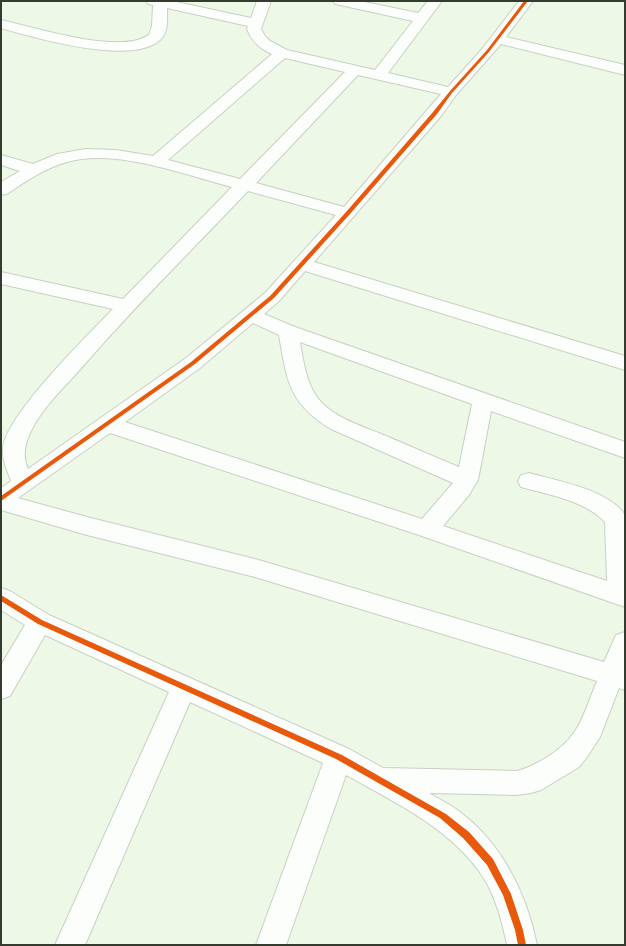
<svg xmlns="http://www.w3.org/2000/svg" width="626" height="946" viewBox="0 0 626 946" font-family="'Nunito Sans',sans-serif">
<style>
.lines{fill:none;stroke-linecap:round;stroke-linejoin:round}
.minor-casing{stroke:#c8d0c3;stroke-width:2}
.minor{fill:#fcfefb;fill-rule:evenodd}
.cycleway-casing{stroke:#fff;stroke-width:2}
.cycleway{fill:#e8590c;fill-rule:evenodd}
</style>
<rect width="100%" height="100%" fill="#edf8e7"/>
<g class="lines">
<defs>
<path id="minor" d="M146,1h26l79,17 6,-17h14l-10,28 4,7 5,5 17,9 88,20 38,-49 -73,-16 -5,-1 -2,-3h27l58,12 10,-12h14l-54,72 60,14 35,-39 36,-47h14l-27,36 119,28v10l-124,-31 -45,51 -15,21 -127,146 311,94v14l-320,-99 -26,30 -15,13 31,13 330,115v16l-134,-47 -13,69 -9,15 -26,31 164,55 -2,-59c-21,-22 -56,-27 -84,-35l-3,-6 3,-6 8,-2c28,8 79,16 96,42v92l-206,-72 -309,-102 -92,65 69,19 168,42 349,103 12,-27 9,-3v58l-6,-2 -19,49 -13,20 -8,10 -38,23 -10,3 -15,2 -87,-2c8,5 16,9 24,14 47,32 73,84 84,138h-30c-5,-25 -13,-54 -28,-74 -33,-45 -85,-69 -133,-96l-60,170h-30l67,-182 -133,-61 -105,243h-30l114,-253 -124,-57 -35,61 -9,3v-34l24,-40 -24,-15v-22l9,3 39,24 300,134 34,19 133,3c11,-2 19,-7 28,-12 36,-21 38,-42 53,-78l-342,-104 -168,-42 -86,-25v-22l10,-7c-4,-11 -9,-21 -8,-33 3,-33 85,-113 110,-139l-112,-25v-12l122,27 109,-112c-47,-12 -117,-39 -165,-25 -22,6 -41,19 -60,32l-6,1v-13l19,-11 -19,-6v-10l32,9 24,-10 29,-5 30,1 37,6 119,-102c-12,-5 -20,-12 -25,-25l1,-3 -81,-18c0,11 2,24 -7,32 -28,26 -125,-2 -159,-12v-8c35,8 102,29 137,20 3,-1 7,-3 11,-5l3,-9 1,-21 -5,-1zM285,58l60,14 -105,107 -72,-19zM358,75l83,19 -97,113 -88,-24zM248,191l88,24 -71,78 -79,65 -158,111c-6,-13 -3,-26 3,-38 12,-25 35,-45 53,-66 52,-60 109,-116 164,-174zM253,323l26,12c8,45 9,68 52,94l122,54 -31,36 -297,-97 75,-54zM300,342l172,62 -13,63c-25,-10 -49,-21 -73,-31 -23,-10 -54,-18 -69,-39 -11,-15 -14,-37 -17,-55z"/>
</defs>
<use href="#minor" class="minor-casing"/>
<use href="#minor" class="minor"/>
<defs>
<path id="cycleway" d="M524,1h4l-39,51 -37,41 -15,21 -87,100 -76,84 -79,66 -194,137v-5l190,-134 79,-66 76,-84 87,-100 17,-21 37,-41z
M1,595l41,25 300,135 104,59 23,18 24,27 18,35 12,36 3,15h-8l-3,-15 -12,-35 -16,-30 -24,-27 -23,-20 -104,-59 -298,-135 -37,-23z"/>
</defs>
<use href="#cycleway" class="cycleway-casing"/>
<use href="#cycleway" class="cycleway"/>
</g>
<rect width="626" height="946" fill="none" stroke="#343c30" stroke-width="4"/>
</svg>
